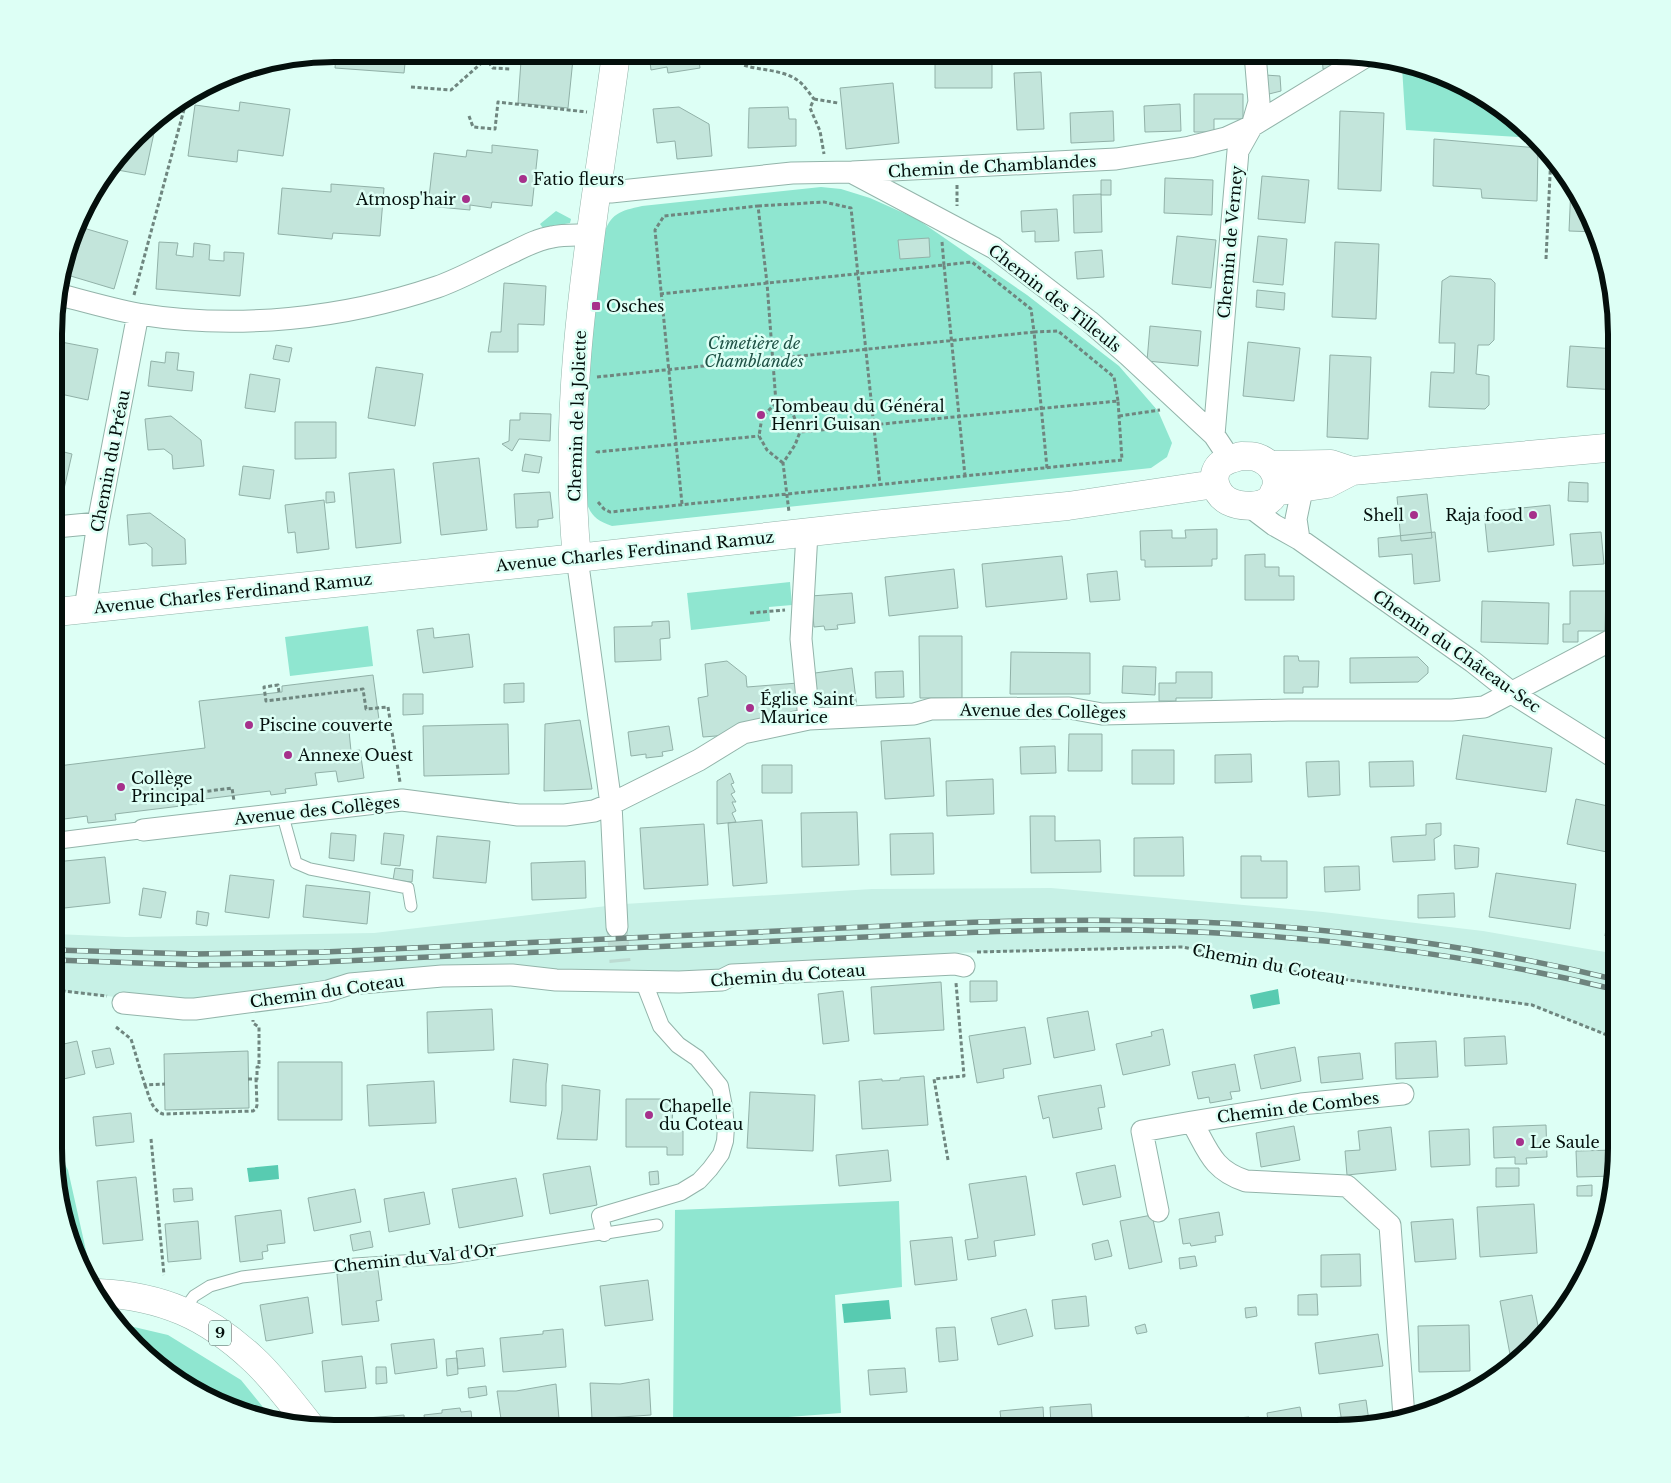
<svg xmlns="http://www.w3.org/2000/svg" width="1671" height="1483" viewBox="0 0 1671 1483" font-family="'Libre Baskerville',serif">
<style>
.built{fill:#c7f1e6}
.green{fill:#8fe6d0}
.water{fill:#58cbb1}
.building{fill:#c3e5db;stroke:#91b1a8}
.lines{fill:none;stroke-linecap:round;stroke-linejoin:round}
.minor-tunnel{stroke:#bcdbd2;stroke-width:21;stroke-dasharray:21 11;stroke-linecap:butt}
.service-casing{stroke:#93b4aa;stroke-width:13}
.pedestrian-casing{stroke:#93b4aa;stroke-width:18}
.minor-casing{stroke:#93b4aa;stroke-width:23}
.tertiary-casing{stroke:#93b4aa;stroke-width:29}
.primary-casing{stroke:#93b4aa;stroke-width:29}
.path{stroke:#6f867f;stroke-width:3;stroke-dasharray:4 2.5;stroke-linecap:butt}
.service{stroke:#fff;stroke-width:11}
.pedestrian{stroke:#fff;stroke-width:16}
.minor{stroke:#fff;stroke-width:21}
.tertiary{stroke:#fff;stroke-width:28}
.primary{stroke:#fff;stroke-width:28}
.rail-casing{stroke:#6e847e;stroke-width:5.5}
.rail{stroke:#ddfff5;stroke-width:4;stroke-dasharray:11;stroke-linecap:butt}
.poi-dot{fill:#a6318b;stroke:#ddfff5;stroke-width:2}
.labels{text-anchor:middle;stroke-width:5;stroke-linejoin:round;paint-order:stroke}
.shield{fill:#ddfff5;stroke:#455752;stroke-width:1}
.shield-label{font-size:15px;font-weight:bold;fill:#040f0c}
.street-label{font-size:16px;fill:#040f0c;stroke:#ddfff5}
.poi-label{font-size:16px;fill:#040f0c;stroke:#ddfff5;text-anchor:start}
.park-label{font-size:16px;font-style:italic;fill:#1f5145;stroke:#ddfff5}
.rim{fill:none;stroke:#040f0c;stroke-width:6}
</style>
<rect width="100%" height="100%" fill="#ddfff5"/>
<path class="built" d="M1051,888l272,24 160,19 134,23v85l-85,-34 -227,-31 -122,-27 -229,6 -158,19 -284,3 -317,34 -71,-11 -69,-8v-56l71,3 248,-4 250,-29 248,-15z"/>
<path class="green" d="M1402,67l59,16 72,55 -127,-8z
M1536,140l11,9 11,17c-17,-1 -18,-13 -22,-26z
M821,187l20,2 29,9 47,21 110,76 92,71 39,45 14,32 -5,14 -16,11 -539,58c-18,-6 -22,-12 -28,-30l3,-119 16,-140c7,-24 17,-26 39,-31z
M556,211l15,8 -1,4 -27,5 -3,-4z
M790,582l2,23 -23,2 1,14 -79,9 -4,-37z
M368,626l5,40 -83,10 -5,-39z
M54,1145l14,25 23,103 -5,1 -11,-18 -21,-89z
M899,1201l3,86 -67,8 6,118 -168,13 2,-216z
M117,1323l51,12 73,45 34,42 -65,-22 -86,-66z"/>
<path class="water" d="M1278,989l2,15 -27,5 -3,-14z
M278,1165l1,14 -30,3 -2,-14z
M889,1300l2,19 -47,4 -2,-19z"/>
<path class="building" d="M336,54h70l-2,19 -69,-5z
M512,54h55l-1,5h7l-5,49 -50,-5 3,-42 -9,-1z
M649,54h49l2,14 -32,5 -1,-6 -16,3z
M935,54h57v34h-57z
M1140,54h35v4z
M1342,54l1,13 -20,2 -1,-14z
M1041,72l3,57 -27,1 -3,-57z
M1265,75l15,1 1,15 -16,4z
M893,83l6,60 -53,6 -6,-61z
M1194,94h49v25h-29v13h-20z
M240,102l50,7 -7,47 -45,-6 -1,12 -49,-6 7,-51 44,6z
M1180,104l1,27 -36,1 -1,-26z
M679,107l30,17 3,32 -35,3 -2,-18 -18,2 -4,-34z
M788,107l1,12h7v27l-48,2 1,-40z
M1113,111l1,30 -43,2 -1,-30z
M1340,111l44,2 -3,78 -43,-2z
M143,131l11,2 -9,42 -33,-6z
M1434,139l104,9 -1,53 -55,-3 -1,-9 -48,-3z
M492,145l46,5 -6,56 -40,-4 -1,6 -21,-3v5l-42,-4 6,-53 32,4 1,-7 25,3z
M1262,176l47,4 -4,43 -47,-4z
M1165,178l48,2 -1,35 -48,-2z
M1101,180h10v15h-10z
M331,184l53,4 -4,48 -47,-3 -1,6 -54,-5 4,-46 49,4z
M1571,186l25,41 1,5 -28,-1z
M1101,194l1,38 -28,1 -1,-38z
M1057,209l2,32 -24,1v-11l-13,1 -1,-21z
M80,227l48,14 -14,48 -50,-15z
M1177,236l39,4 -5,48 -39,-4z
M1258,236l29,3 -4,46 -30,-3z
M929,238l1,19 -30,2 -2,-19z
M159,242l19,1 -2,12 17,2 1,-14 16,2 -1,15 15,1v-9l20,1 -4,43 -84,-7z
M1335,242l44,2 -3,75 -44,-2z
M1102,250l2,27 -27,2 -2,-27z
M1450,276l41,3 4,4 -1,57 -5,5h-11l-2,29 13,2v29l-4,4 -56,-2 2,-35 23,1 1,-30h-16l3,-62z
M504,283l42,3 -2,39 -26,-1v28h-30l3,-20h10z
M1257,290l28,3 -1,17 -28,-3z
M1150,326l51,5 -3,35 -51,-5z
M56,341l42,8 -10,51 -32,-7z
M1248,342l52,6 -6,53 -51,-5z
M276,345l16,3 -3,14 -16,-3z
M1570,346l47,3v41l-50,-3z
M166,352l13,1 -2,17 17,2 -2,19 -44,-5 3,-25 14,2z
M1330,355l41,2 -3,82 -41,-2z
M376,367l47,7 -8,52 -47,-8z
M250,374l30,5 -5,33 -30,-4z
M520,413l31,1 -1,27 -31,-2 -7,12 -10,-7 7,-3 1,-21h10z
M171,416l30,24 3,26 -31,3 -1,-14 -8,-6 -16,1 -3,-31z
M295,422h41v36l-41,1z
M56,450l16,4 -8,35 -8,-2z
M525,454l17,3 -3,16 -17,-2z
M479,458l8,72 -46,5 -8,-72z
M243,466l31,4 -4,29 -31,-4z
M394,469l7,74 -45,5 -7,-75z
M1569,482l19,1v19l-20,-1z
M326,492h8l1,10 -9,1z
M550,492l3,26 -15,2v7l-22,1 -2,-34z
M1427,494l5,44 -31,3 -4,-44z
M324,500l5,49 -32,4 -2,-21 -7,1 -3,-28z
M1550,505l4,40 -66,7 -4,-40z
M150,513l35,26 1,25 -34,2v-18l-6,-5 -17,2 -2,-30z
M1217,529v30h-5v7l-67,1v-7h-4l-1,-29 32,-1v8h14l-1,-8z
M1435,532l5,49 -26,3 -2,-30 -33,3 -1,-19z
M1601,532l3,32 -31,2 -3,-32z
M1265,554v13h14v9h15v24h-49v-45z
M1062,556l5,43 -81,8 -4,-43z
M954,569l4,39 -69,8 -4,-39z
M1117,571l3,29 -30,2 -3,-28z
M1570,591h36l-1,40h-27v11h-15v-18h7z
M852,593l3,30 -18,2 1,4 -13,1 -1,-4 -10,1 -3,-31z
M1482,601l67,2 -1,41 -67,-2z
M669,621l1,17 -10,1 1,21 -46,2 -1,-35 38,-1v-4z
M433,628l1,10 35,-4 4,33 -50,6 -6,-43z
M919,636h43v62h-42z
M1011,652l79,1v41h-80z
M1284,656h14l1,5h20l-1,26h-15v6h-19z
M1418,657l10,10v6l-10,9 -68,1v-25z
M727,661l19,15 1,11 51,-4 4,34 -73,18 -26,2 -5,-39 10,-2 -3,-32z
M1123,666l33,1 -1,28 -33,-2z
M852,668l5,39 -38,4 -4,-38z
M903,671l1,26 -28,1 -1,-26z
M1176,672h36v26h-36v3h-17v-18h17z
M373,675l7,52 -31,4 2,20 9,-1 4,28 -26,4 -2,-11 -21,2 2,12 -32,4 1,4 -15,2 -1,-4 -73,9v4l-82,10 1,6 -28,3 -1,-7 -23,3 -6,-53 147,-18 -6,-47 83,-9v-6z
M524,683v19l-20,1v-19z
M403,694h20v20l-20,1z
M580,720l12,69 -48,2 1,-67z
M508,724l1,50 -85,2 -1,-50z
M669,726l4,24 -11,2 1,4 -17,2v-4l-15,2 -3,-24z
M1069,734h33v37h-34z
M1463,735l89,13 -6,44 -90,-13z
M930,738l4,58 -49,3 -4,-58z
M1055,746l1,27 -35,1 -1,-27z
M1132,750h42v34h-42z
M1251,754l1,28 -37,1v-28z
M1339,761l1,34 -32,2 -2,-35z
M1413,761l1,25 -44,1 -1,-25z
M762,765h30v28h-30z
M730,773l4,10 -3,1 4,8 -4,2 5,8h-4l4,9 -4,2 4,9 -19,2v-43z
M993,779l1,35 -47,2 -1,-35z
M61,798l1,10 -7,1v-10z
M1576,799l41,9v46l-50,-10z
M857,812l2,53 -57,2 -1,-54z
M1030,816h25v25l45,-1 1,32 -70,1z
M762,820l5,63 -34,3 -5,-63z
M1441,823v12l-7,4 1,21 -42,2 -2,-25 35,-2v-11z
M704,824l4,61 -64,4 -4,-61z
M331,833l25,2 -2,26 -25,-3z
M384,833l20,2 -4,31 -19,-2z
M933,833l1,41 -43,1 -1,-41z
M437,836l53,5 -4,42 -53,-5z
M1183,837l1,39h-50v-38z
M1454,845l25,3 -1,19 -23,2z
M1241,856h20v5h26v37h-46z
M105,857l5,46 -55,6v-47z
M585,861l1,37 -54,2 -1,-37z
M1359,866l1,24 -35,2 -1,-25z
M395,868l18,2 -1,12 -19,-2z
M1496,873l80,11 -6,45 -81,-12z
M230,875l44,5 -5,38 -44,-6z
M306,885l64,7 -3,32 -64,-7z
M143,888l23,4 -5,26 -22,-3z
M1611,892l6,1v44l-12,-1z
M1454,893l1,24 -37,1v-23z
M197,911l12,2 -2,13 -11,-2z
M970,981h27v20l-27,1z
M941,982l3,48 -70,4 -3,-47z
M843,991l6,50 -26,3 -5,-50z
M492,1009l2,41 -66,3 -1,-41z
M1088,1011l7,39 -41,8 -7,-40z
M1025,1027l6,37 -28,5 1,9 -27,5 -8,-47z
M1163,1029l7,36 -47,10 -7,-31 36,-8 -1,-4z
M1505,1036l2,28 -42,2 -1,-28z
M77,1041l8,33 -30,7v-35z
M1436,1041l2,36 -42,2 -1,-36z
M1295,1047l6,34 -40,8 -7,-34z
M110,1048l4,16 -18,4 -4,-17z
M248,1051l1,57 -84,2 -1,-56z
M1360,1053l3,26 -42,4 -3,-26z
M513,1059l35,5 -2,20v22l-36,-4z
M278,1062h64v58h-64z
M1235,1064l5,27 -10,1 2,7 -22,4 -1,-6 -11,2 -6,-27z
M924,1076l4,49 -66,4 -3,-48 23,-2v2l18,-1v-2z
M434,1081l2,42 -67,3 -2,-41z
M562,1085l38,5 -3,50 -40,-1 5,-29z
M1101,1085l4,22 -7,1 4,21 -49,9 -4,-21 -6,2 -5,-23z
M750,1092l65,3 -2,56 -66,-3z
M626,1099h47l-1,32h11v24h-16v-8h-41z
M131,1113l3,29 -38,4 -3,-29z
M1546,1125l1,32 -21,1 1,6h-12v-7l-21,1 -1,-31z
M1294,1126l6,34 -39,7 -5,-34z
M1391,1127l5,43 -49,5 -2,-24 15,-1 -2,-19z
M1469,1129l1,36 -39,2 -2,-36z
M888,1150l3,31 -52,5 -3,-31z
M1617,1150l-2,26 -38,1 -1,-26z
M1115,1165l6,32 -38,8 -7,-32z
M590,1166l7,39 -47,9 -7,-40z
M1496,1168h23v18l-23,1z
M658,1171l1,13 -9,1 -1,-13z
M1026,1176l9,59 -41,6 2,15 -28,4 -3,-20 13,-2 -9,-54z
M136,1177l7,63 -40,4 -6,-63z
M516,1178l7,38 -64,12 -7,-39z
M1592,1185v11h-15v-10z
M192,1188l1,12 -19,2 -1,-13z
M355,1189l6,33 -47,9 -6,-33z
M424,1192l6,32 -41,8 -5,-33z
M1534,1204l3,49 -57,4 -3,-50z
M281,1210l4,33 -18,2 1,6 -6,1 1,7 -23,3 -5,-46z
M1219,1212l4,23 -8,1 1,6 -25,4 -1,-3 -7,1 -4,-25z
M1152,1215l10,47 -33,7 -9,-48z
M1453,1219l3,40 -41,3 -4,-40z
M198,1221l3,38 -33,3 -3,-38z
M370,1231l3,16 -20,4 -3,-16z
M952,1237l5,43 -42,5 -5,-44z
M1108,1240l4,16 -17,4 -3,-16z
M1360,1254l1,32 -40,1v-32z
M1195,1256l2,10 -17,3 -1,-11z
M378,1270l4,30 -6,1 3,20 -37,4 -5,-51z
M648,1280l5,40 -48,6 -5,-40z
M1317,1294l1,21h-20v-20z
M1532,1295l8,41 -18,23 -10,6 -12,-64z
M1086,1296l3,30 -34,3 -3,-29z
M308,1297l5,36 -47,8 -6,-36z
M1256,1307l1,9 -11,2 -1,-10z
M1026,1309l7,27 -35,9 -7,-27z
M1145,1324l2,8 -10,2 -2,-7z
M1469,1325l1,46 -51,1 -1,-46z
M955,1327l3,33 -19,2 -3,-34z
M563,1329l3,38 -63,5 -3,-34 43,-4v-3z
M1378,1334l5,32 -64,8 -4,-31z
M434,1339l3,29 -42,6 -4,-30z
M483,1348l2,18 -27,3 -2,-18z
M362,1356l4,32 -41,4 -3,-31z
M457,1358l1,16 -11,2 -1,-17z
M376,1367h10l1,16 -11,1z
M905,1368l2,24 -37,3 -2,-25z
M649,1379l2,36 -59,4 -2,-36 30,1z
M556,1384l3,35 -57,7 -5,-35h19z
M486,1386l1,9 -18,3 -1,-10z
M1366,1400l3,21 -7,1 1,5 -20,2 -4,-25z
M1091,1404l2,25h-91l-2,-18 43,-4 1,17h7l-1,-17z
M1300,1407l4,22h-35l-2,-16z
M460,1408l1,4 10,-1 2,18h-47l-2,-14 18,-2v-3z
M1393,1414v6l-12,3 -1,-6z
M404,1415l1,14h-37l-1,-11z
M1249,1417l1,12h-32l-1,-9z
M1198,1422l1,7h-30l-1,-2z
M913,1425v4h-37v-1z
M1158,1425v4h-32l-1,-3z"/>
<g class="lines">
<path class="minor-tunnel" d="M617,927l3,35"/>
<defs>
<path id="service" d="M282,813l14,50 14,6 98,19 3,18
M183,1311l11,-15 16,-10 32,-9 113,-13 94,-6 208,-33"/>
<path id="pedestrian" d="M55,841l88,-11
M604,1233l-4,-17 81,-24 18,-11 11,-12 11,-15 4,-13 1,-14 -2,-20 -4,-21 -23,-28 -19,-13 -17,-19 -18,-46"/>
<path id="minor" d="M853,173l141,75 95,73 39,34 86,80 16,24
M596,192h15l181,-19 60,-1 264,-13 74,-12 36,-9 26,-12 113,-69
M57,294c27,7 54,15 81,20 99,16 205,5 299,-27 26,-9 51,-24 76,-35 12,-6 25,-13 39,-15 12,-3 25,-2 38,-2
M1214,435l24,-284 14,-25 7,-24 -4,-48
M1249,506l25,19 25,14 174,123 39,31 105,66
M56,527l42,-4
M807,533l-6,106 8,80
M1299,539l-3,-20 5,-24 10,-9
M577,558l34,246 6,123
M85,609l13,-86 40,-209
M143,830l259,-30 116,15h47l29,-4 17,-7 88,-44 44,-27 66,-14 105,-5 17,-5 138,-1 33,6 186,-4h164l32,-3 133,-70
M123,1003l61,6h11l107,-14 26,-4 22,-7 92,-8 70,-1 44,5 123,2 43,-2 10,-5 223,-11 9,2
M1192,1122l109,-18 102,-10
M1158,1211l-16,-80 50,-9c16,28 20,48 54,59l101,5 43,39 14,192"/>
<path id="tertiary" d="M1241,456c5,0 11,0 15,1 18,6 27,24 16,40 -9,12 -32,10 -44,4 -12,-7 -19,-25 -8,-36 5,-5 14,-7 21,-9z
M1271,465l60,-1 21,7
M1274,492l53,-8 25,-13 265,-24
M577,558c-17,-169 17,-337 39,-504
M56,612l521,-54 306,-34 185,-18 147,-22"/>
<path id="primary" d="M98,1293c64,3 109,23 155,66 20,18 41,47 58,68"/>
</defs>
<use href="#service" class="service-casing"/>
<use href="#pedestrian" class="pedestrian-casing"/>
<use href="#minor" class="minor-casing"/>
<use href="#tertiary" class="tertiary-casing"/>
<use href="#primary" class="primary-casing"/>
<path class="path" d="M576,54l17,2
M739,54l4,11c18,6 44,4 59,19 4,4 8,10 12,15l-4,9 10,23 4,23
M411,87l40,3 35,-31 7,9 17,1
M814,99l24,4
M469,116l4,11 22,2 3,-27 89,10
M957,185v21
M758,206l66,-4 27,6 29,277
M942,242l2,23 28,-3 59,47 3,23 24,-1 56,46 4,24
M1546,259l5,-104
M660,294l284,-29 21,211
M134,295l52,-193
M597,377l437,-45 13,136
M1119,416l41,-6
M597,453v-1l162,-16
M783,463l-16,-13 -8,-14 3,-19 14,-14 17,11 7,18 -5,13 -12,18 6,49
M598,502l6,7 6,3 512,-52 -4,-59 -318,31
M682,504l-27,-274 9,-14 94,-10 9,77 9,120
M750,613l35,-3
M279,692l-1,-7 -14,2 2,14 97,-12 3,20 22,-2 12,75
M201,792l31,-4 2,13
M977,952l206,-5 122,27 227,31 85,34
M55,990l52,6
M116,1027l15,12 14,46 20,-1
M248,1079h9v-12h2v-40l-6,-4v-3
M145,1085c4,10 6,25 18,29l90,-3 3,-2 1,-4 -1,-26
M151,1139l13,136
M948,1160l-14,-81 30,-3 -8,-93
M178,1376l24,9 21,16 2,4"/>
<use href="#service" class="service"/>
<use href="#pedestrian" class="pedestrian"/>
<use href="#minor" class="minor"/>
<use href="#tertiary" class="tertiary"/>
<use href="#primary" class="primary"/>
<defs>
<path id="rail" d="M55,950l139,4 130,-2 605,-28c90,-4 179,-5 269,-2 138,5 285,25 419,58
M55,960l139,5 84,-1 653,-30c68,-3 136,-5 204,-4 159,3 328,22 482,60"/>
</defs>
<use href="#rail" class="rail-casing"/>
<use href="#rail" class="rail"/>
</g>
<g class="poi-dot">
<circle cx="523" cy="179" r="5"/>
<circle cx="466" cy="199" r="5"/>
<rect x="591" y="301" width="10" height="10" rx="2.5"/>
<circle cx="761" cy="415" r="5"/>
<circle cx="1414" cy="515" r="5"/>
<circle cx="1533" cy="515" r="5"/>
<circle cx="750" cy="708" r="5"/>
<circle cx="249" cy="725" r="5"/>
<circle cx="288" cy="755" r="5"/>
<circle cx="121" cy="787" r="5"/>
<circle cx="649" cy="1115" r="5"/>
<circle cx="1520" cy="1142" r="5"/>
</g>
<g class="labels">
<rect class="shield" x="209" y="1320.5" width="22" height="25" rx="4"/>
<g class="shield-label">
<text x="220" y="1338">9</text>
</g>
<g class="street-label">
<text transform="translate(992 166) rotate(-3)" y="6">Chemin de Chamblandes</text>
<text transform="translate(1230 242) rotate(-85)" y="6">Chemin de Verney</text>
<text transform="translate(1055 298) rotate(38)" y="6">Chemin des Tilleuls</text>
<text transform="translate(577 416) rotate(-88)" y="6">Chemin de la Joliette</text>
<text transform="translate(110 461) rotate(-79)" y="6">Chemin du Préau</text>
<text transform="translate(635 551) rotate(-6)" y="6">Avenue Charles Ferdinand Ramuz</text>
<text transform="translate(233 593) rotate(-6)" y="6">Avenue Charles Ferdinand Ramuz</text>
<text transform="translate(1457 651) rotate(35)" y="6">Chemin du Château-Sec</text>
<text transform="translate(1043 711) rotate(1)" y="6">Avenue des Collèges</text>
<text transform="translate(317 810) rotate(-6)" y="6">Avenue des Collèges</text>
<text transform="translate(1269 964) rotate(11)" y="6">Chemin du Coteau</text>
<text transform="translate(788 975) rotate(-4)" y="6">Chemin du Coteau</text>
<text transform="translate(327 991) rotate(-8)" y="6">Chemin du Coteau</text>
<text transform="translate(1298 1107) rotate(-7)" y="6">Chemin de Combes</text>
<text transform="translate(415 1258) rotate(-6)" y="6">Chemin du Val d'Or</text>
</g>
<g class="poi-label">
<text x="533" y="185">Fatio fleurs</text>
<text x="456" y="205" text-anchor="end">Atmosp'hair</text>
<text x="606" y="312">Osches</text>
<text x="771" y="412">Tombeau du Général<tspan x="771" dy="18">Henri Guisan</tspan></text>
<text x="1404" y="521" text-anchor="end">Shell</text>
<text x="1523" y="521" text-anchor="end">Raja food</text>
<text x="760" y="705">Église Saint<tspan x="760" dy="18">Maurice</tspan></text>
<text x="259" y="731">Piscine couverte</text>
<text x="298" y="761">Annexe Ouest</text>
<text x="131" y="784">Collège<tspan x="131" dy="18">Principal</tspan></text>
<text x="659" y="1112">Chapelle<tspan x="659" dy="18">du Coteau</tspan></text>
<text x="1530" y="1148">Le Saule</text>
</g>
<g class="park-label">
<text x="754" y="349">Cimetière de<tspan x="754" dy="18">Chamblandes</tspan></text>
</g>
</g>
<path d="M0 0H1671V1483H0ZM334 62H1336A272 272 0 0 1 1608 334V1148A272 272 0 0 1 1336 1420H334A272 272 0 0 1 62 1148V334A272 272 0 0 1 334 62Z" fill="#ddfff5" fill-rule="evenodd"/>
<path class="rim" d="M334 62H1336A272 272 0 0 1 1608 334V1148A272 272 0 0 1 1336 1420H334A272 272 0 0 1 62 1148V334A272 272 0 0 1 334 62Z"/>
</svg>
